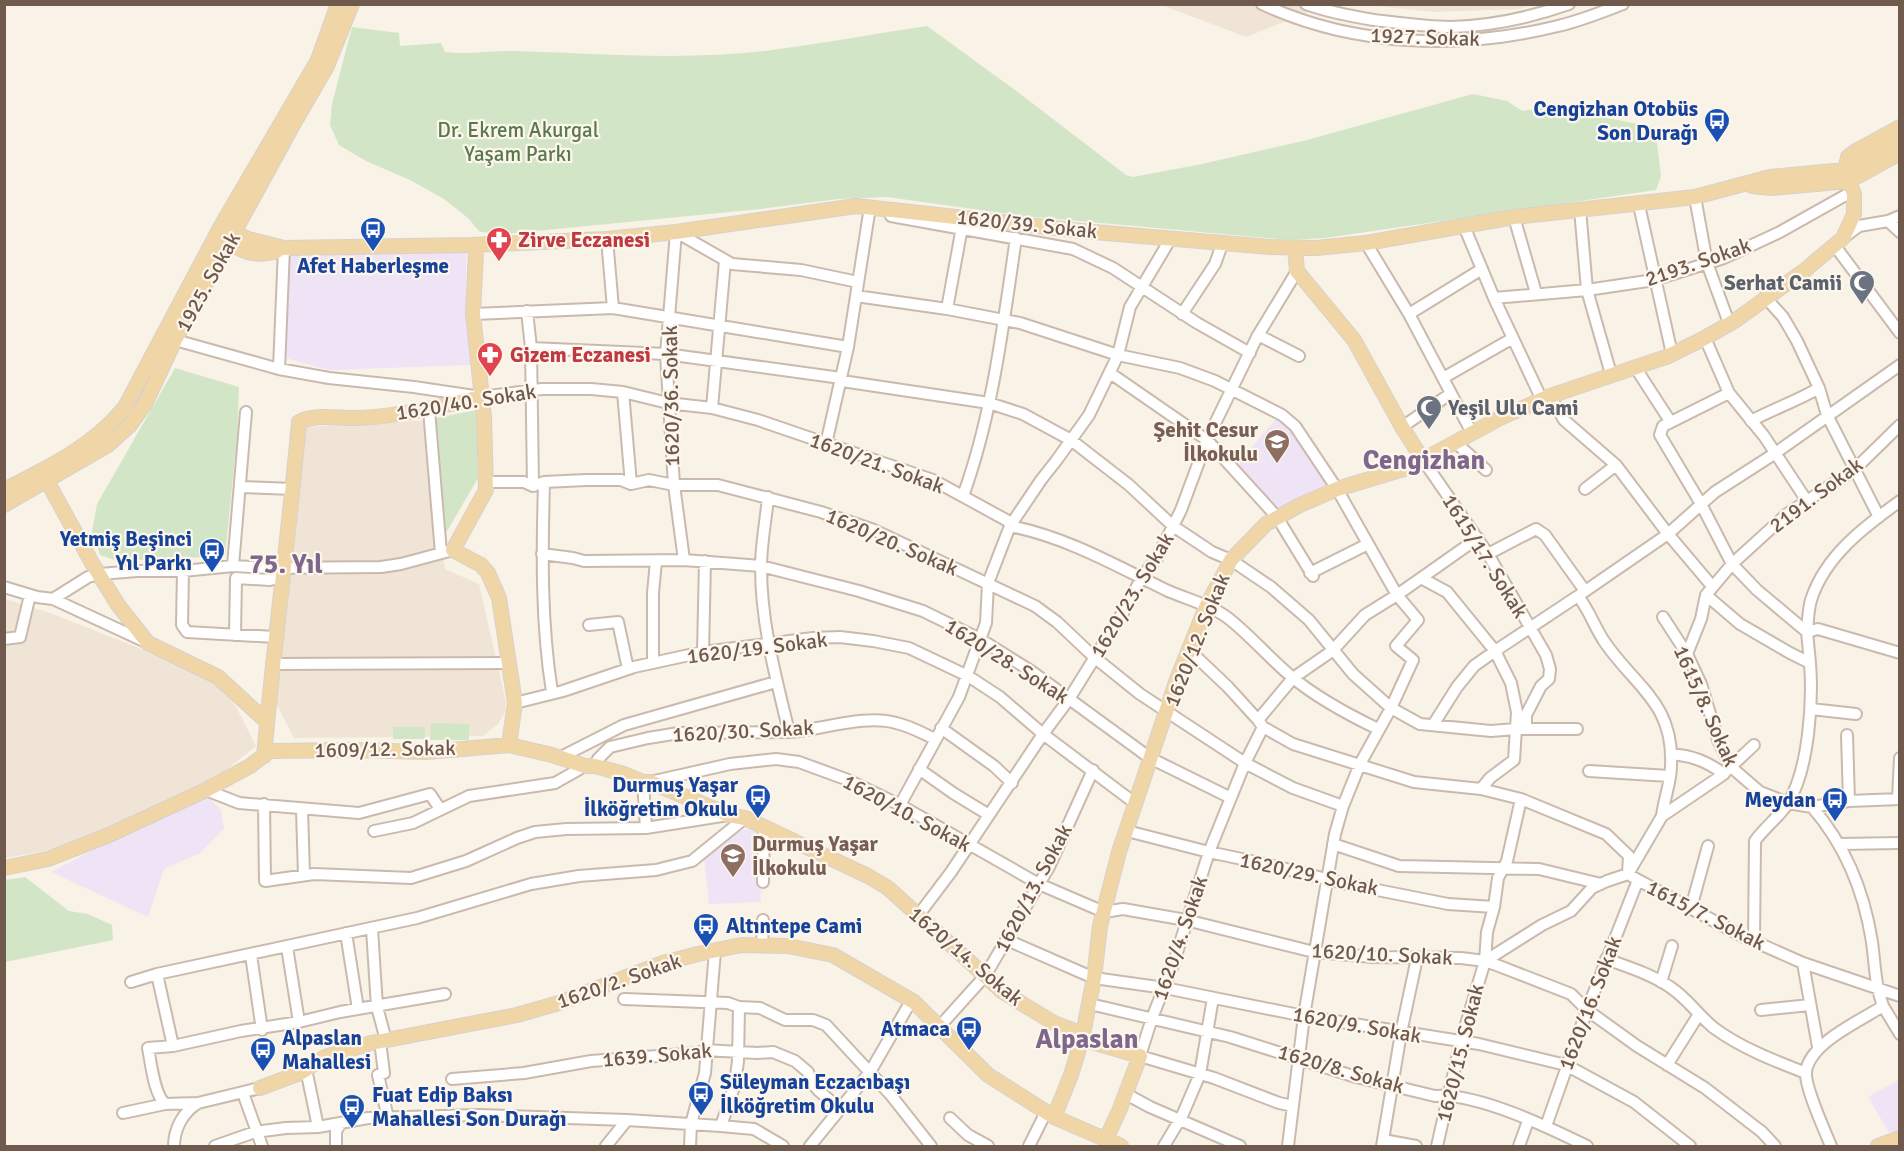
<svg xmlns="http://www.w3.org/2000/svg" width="1904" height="1151" viewBox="0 0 1904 1151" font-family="Signika,sans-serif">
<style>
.residential{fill:#f0e4d6}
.education{fill:#efe3f6}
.green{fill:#d3e5c7}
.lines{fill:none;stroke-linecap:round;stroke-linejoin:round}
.minor-casing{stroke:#cabaae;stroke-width:14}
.major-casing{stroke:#d7d1cd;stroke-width:16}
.minor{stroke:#fff;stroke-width:10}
.major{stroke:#f0d6a7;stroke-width:14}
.labels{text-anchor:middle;stroke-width:4.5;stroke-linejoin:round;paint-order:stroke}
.street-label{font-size:21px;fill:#705a4e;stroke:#fdf6ec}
.transit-label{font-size:21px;font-weight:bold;fill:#164399;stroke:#fdf6ec;text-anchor:end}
.park-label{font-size:21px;fill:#587a4b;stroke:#fdf6ec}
.health-label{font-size:21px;font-weight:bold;fill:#be3a42;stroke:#fdf6ec;text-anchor:start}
.worship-label{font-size:21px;font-weight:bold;fill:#5b616d;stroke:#fdf6ec;text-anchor:end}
.education-label{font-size:21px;font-weight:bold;fill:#785e54;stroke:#fdf6ec;text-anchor:end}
.district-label{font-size:27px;font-weight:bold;fill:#7f668c;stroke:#fdf6ec}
</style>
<rect width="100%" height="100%" fill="#f9f2e6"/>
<path class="residential" d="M1162,5h165l-81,32z
M1367,5l167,-1v1l-16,4 -83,3z
M433,420l6,114 6,35 34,15 27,118 -1,10 -7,12 -15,12 -189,2 -18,-35 29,-276z
M5,599l45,14 163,64 23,30 20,39 -36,29 -131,62 -48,15 -36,6z"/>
<path class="education" d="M466,247v60l5,58 -142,5 -44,-12v-105z
M1277,418l16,9 25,37 11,25 -51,25 -43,-47z
M207,796l14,14 3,19 -24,24 -36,16 -16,48 -97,-45 88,-46z
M747,829l12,4 2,69 -52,2 -5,-48 31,-23z
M1899,1080v53l-8,3 -23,-39z"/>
<path class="green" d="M927,26l92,67 107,82 7,2 69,-13 105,-24 166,-46 34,7 15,10 25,-4 108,20 6,49 -5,14 -331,48 -35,2 -266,-24 -137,-19 -49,2 -78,10 -254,25 -26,-2 -12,-14 -24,-19 -34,-19 -44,-19 -27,-16 -9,-20 2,-21 20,-77 47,6 1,13 41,-3 4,9c22,3 43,-1 64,-1 85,2 171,10 256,0 54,-7 108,-17 162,-25z
M175,368l64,19 -2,50 -12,119 -107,5 -18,-6 -8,-24 5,-27z
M476,410l2,68 -32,55 -10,-115z
M431,723l38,1v16h-39z
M393,727h32v12h-32z
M25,877l44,34 19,3 24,11 1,15 -108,22v-82z"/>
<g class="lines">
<defs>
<path id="minor" d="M1262,4c92,43 199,46 296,22 22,-5 44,-14 65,-22
M1306,4c22,8 45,12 68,16 25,3 52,7 77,7 40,-1 81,-10 118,-23
M1695,197l12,66 22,60
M1639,205l33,149
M1580,209l7,81 24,84
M891,216l182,33 40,19 84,55 53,30
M1514,217l22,76
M1888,221l12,11
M1464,226l30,72 48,102
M1843,238l16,-12 29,-5 12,-5
M607,239l6,69
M1366,243l43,71 63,119
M1835,246l65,87
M856,296l91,13 73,14 98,32 62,13 35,13 67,34 13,11 42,63 60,106 81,-57
M1765,297l18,20 14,24 22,47 8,27 52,102
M1494,298l93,-8 67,-10 70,-22 56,-26 73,-41
M947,309l15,-82
M527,311l4,37 2,138
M473,314l140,-6 235,39
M1182,314l33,-50 8,-22
M1409,314l73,-45
M1258,335l41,21
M1705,338l24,55 35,43 43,65
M175,340l104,29 50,9 85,9 67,10 61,-8h49l32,3 45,11 44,5 46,12 175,60 75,41 2,5c56,11 105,39 156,64 20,9 45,15 62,28 23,18 42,41 64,59 25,21 57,38 86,52
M531,348l135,6 175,24
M1635,367l35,54
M279,369l5,-121
M1110,373l97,67 70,77 36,59
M1443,378l70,-40
M842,381l147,22 34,11 48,26 58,45 44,41 39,26 19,8 40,27 38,33 44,54 38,34 29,16 71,7 25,-2h61
M623,392l8,92
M1729,393l-66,33 -3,9 41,69 31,60 25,26 50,42
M1550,396l14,24 52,45 52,69 44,52
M712,408l13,-147
M429,410l12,143
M1751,421c22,-12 46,-20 68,-33
M1402,427l48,-33
M1455,442l31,28
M826,444l22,-97 22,-140
M1423,460l65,94 58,101 4,14 -1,10 -8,7 -15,29v14
M485,482h39l9,4 11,-4 42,-2h35l10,4 18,-4 25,5h44l103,27 53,18 161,76 22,16 37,35 46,37 105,69 48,25 50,18
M544,482c-2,71 -3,141 8,210
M240,487l53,2
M1585,489l31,-24
M963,496c30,-83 40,-171 53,-258
M768,497c-2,23 -7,47 -7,70 0,57 15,111 28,165
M542,554l31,4 11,3 100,-1 77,6 98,25 64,20 57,28 51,32 119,87 81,40
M1488,554l48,-25 9,6 40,56
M684,560l-10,-75 -8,-131 10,-122 56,32 69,6 57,12
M233,566l13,-154
M183,571l-1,54 5,7 88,5
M1310,573l58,-29
M1421,578l26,14 48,59 83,-55
M4,587l33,10 16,2 35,-22 12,-3 37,-3h46l50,-5 37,2 111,-1 20,-3 52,-14
M1706,595l34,29 50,29 20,10c3,38 -1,106 -22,140 -8,13 -24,25 -33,38l-1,100
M53,599l95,44
M1663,617l24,37 14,30 17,56 13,27 29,25 28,11 24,4 37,-6 51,-2
M589,625l29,-3 10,47
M1807,632c1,-10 1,-22 4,-32 14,-44 53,-73 89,-99
M235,635l1,-57 34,2 13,-3
M4,639l16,-2 10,-42
M1189,650l39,37 30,33 5,7 30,17 121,38 67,7 40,10 85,35 23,22 -1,18 10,6 104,56 61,27 97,33
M703,652l2,-91
M1687,654l14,-35 5,-24 26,-31 55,-50 67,-44 46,-45
M653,663v-70l3,-32
M1810,663l-3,-31 11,-3 82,24
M272,664l237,-1
M515,703l48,-12 71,-24 69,-15 110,-14 27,-1 33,4 36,7 59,28 32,21 43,37 93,70
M1811,709l45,5
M1258,720l35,-42 39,-27 33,-36 32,-20 21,25 -22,26 17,14 -22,48 -31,56 -17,42 -8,28 -31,182 -16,130
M1433,725l24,-38 17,-21 21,-15 16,32 6,29 -3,48 -24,18 -9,11
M1263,727l-18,36 -36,89 -36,113 -21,53 -12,38 74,22 65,25 14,3
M941,728l53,38 18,17
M1847,735l2,66
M1671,754c22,2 35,7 53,20
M559,758l65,-33 152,-43
M595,766l3,-7 12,-12 38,-9 31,-5 110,-1c32,-2 76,-18 107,-9 14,3 26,10 39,16
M919,769l34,24 36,22
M1589,771l80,5
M643,782l3,46
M650,782l80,-18 46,-5 23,3 49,18 52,25 139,79 65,28 19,-3 63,11 128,32 59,5 88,1 24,3 14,5 72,28 16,16 50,36 68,42 57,44 13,14
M206,790l33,13 120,10 71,-19 10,15
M1898,799l2,-41
M264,804l1,77 49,-7 97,4 55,-17 51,-23 18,-6 31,-3 80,-1 82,-13
M900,805l59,-108 27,-74 2,-40 22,-57 31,-46 15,-19 33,-46 29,-60 12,-48 41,-69
M1812,807c34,39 52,84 60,135 3,22 3,43 11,64 -23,15 -72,36 -77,65 -2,15 19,60 25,75
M302,810l2,65
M1662,816c2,-17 9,-34 9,-50 3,-62 -34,-78 -65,-122 -11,-15 -16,-33 -28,-48l90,-62 47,-42 59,-38 126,-89
M374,831l39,-8 56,-27 86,-13 30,-17
M1127,831l82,21 61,13 77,19 101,20 46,3
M1333,844l66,22 140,3 62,15
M1840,844l60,-1
M763,882l1,-55
M1691,908l17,-62
M917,917l34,-45 92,-138 26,-35 56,-90 17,-32 15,-19 24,-48 26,-70 50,-103 40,-66
M372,929l5,78 9,33
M346,933l12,76
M1007,940l87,38 71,10 139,28 175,28 87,21 68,37 56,44
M762,945l1,-25
M287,947l12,75
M251,955l11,75
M1606,959c22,8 45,15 64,28 17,11 28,28 44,41 27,20 61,33 92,45
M1485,961l2,-29 7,-25 4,-29 9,-17 14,-62
M1803,963l15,84
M157,974l16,72
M131,982l26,-8 260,-56 114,-34 48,-8 77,-6 36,-9 53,-43
M1661,982l11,-36
M624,999l104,4 11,4 21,1 25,12h28l13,5 64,69 41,52
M1090,1004l140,33 126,40 79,19c41,-4 115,32 152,50
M1883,1006l17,28
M1761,1010l49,-5
M940,1026l45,-50 64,-109 44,-97
M380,1041l4,32 -6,2 10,43
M1667,1065l32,-51
M306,1069l12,58
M452,1079l72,-6 67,-12 107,-8 7,-3 52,3 16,-1 22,9 13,11 3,10 8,9 21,18
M260,1088l-62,15 -33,1c-11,-10 -14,-41 -17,-56l25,-2 68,-15 58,-9 41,-10 105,-18
M243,1093l19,53
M1126,1094l24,13 90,39
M123,1113l42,-9
M950,1118l18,17 20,11
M721,1126l14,-42 3,-23 1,-54
M1546,1126l41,-116 51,-130
M1383,1140l33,6
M174,1146c0,-17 9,-34 24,-43
M215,1146l40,-14 31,-4 32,-1 50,-9 111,-3 148,5 94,6 33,3 29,17
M336,1146v-15l5,-8
M606,1146l21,-26
M690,1146l1,-22 14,-51 10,-122
M810,1146l60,-74 37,-64 7,-6
M1029,1146l17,-34
M1164,1146l18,-30 18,-42 13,-76
M1382,1146l19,-113 16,-75
M1437,1146l24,-105 24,-80 57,-36 29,-14 21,-23 15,-7 21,-7 34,-58 59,-40 33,-31
M1519,1146l9,-25"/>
<path id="major" d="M1845,170l3,-13 8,-6 44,-24
M1752,186l19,2 78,-7 51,-28
M221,226l27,13 36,9 188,-3 135,-6 69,-7 180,-26 226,25 188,16 46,1 50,-5 148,-26 181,-20 75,-20 75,-7 55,-29
M226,235c10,18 31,22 51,16
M472,245l4,6 -3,63 11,103 2,73 -33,60 28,15 7,8 11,25 16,105 -6,42
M1295,248l2,23 57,69 48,87 21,33
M47,481l45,82 26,42 30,38 70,34 49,45
M4,490c44,-22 90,-44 121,-83l96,-181 97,-166 20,-56
M4,505l104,-60 22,-20 15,-21 30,-64 118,-215 34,-59 25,-62
M264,756c10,-112 25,-223 35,-334 17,-9 40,-3 59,-4 43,-2 81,-11 123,-21
M4,868l44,-9 61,-24 97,-45 44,-24 20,-15 83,-1 73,2 83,-7 43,10 33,11h10l29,8 19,8h7l79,33 16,3 123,58 20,12 115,104 51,31 18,7 10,9 58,17 -21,55 -13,28
M260,1088l40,-15 25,-16 46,-14 146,-28 42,-12 104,-40 35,-9 43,-9 47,1 45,9 81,47 74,73 66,42 67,29
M1054,1117l17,-42 11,-36 12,-61 6,-52 19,-74 58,-173 29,-72 25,-47 35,-36 34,-19 37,-16 73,-22 90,-49 50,-22 116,-39 37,-18 33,-19 68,-49 39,-33 11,-24v-20l-5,-13
M1878,1146l22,-8"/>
</defs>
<use href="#minor" class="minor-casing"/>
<use href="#major" class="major-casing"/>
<use href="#minor" class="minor"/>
<use href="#major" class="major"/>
</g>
<defs>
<symbol id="bus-pin" viewBox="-11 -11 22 30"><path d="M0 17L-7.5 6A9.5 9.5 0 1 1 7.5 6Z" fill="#1a4fb4" stroke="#fdf6ec"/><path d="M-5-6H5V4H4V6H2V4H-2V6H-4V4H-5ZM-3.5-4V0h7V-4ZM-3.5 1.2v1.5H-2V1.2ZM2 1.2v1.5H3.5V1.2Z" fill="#fff"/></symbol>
<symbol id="pharmacy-pin" viewBox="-11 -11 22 30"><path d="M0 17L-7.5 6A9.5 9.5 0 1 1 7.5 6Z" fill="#e0444e" stroke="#fdf6ec"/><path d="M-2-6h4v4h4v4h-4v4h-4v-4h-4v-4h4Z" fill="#fff"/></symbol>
<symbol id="mosque-pin" viewBox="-11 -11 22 30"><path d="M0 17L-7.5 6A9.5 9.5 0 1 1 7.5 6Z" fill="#6b7280" stroke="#fdf6ec"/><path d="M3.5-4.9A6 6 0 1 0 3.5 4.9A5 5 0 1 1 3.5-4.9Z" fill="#fff"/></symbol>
<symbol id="school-pin" viewBox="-11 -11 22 30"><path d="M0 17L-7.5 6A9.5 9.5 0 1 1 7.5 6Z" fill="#8d6e63" stroke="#fdf6ec"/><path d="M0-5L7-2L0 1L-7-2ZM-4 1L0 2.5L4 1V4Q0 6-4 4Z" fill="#fff"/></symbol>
</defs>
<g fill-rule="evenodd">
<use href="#bus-pin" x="1702" y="106" width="30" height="40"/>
<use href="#bus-pin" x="358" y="215" width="30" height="40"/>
<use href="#pharmacy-pin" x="484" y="225" width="30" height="40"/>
<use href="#mosque-pin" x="1847" y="268" width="30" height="40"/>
<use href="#pharmacy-pin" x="475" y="340" width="30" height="40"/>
<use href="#mosque-pin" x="1414" y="393" width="30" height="40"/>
<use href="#school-pin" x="1262" y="427" width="30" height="40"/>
<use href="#bus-pin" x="197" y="536" width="30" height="40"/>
<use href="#bus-pin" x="743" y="782" width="30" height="40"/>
<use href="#bus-pin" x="1820" y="785" width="30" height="40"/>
<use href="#school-pin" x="718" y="841" width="30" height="40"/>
<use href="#bus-pin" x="691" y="911" width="30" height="40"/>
<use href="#bus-pin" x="954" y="1014" width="30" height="40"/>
<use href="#bus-pin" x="248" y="1035" width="30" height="40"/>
<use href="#bus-pin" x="686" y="1079" width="30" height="40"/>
<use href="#bus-pin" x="337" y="1092" width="30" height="40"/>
</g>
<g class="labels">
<g class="street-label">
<text transform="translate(1425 37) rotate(2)" y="7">1927. Sokak</text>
<text transform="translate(1027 224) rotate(6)" y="7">1620/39. Sokak</text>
<text transform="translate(1698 262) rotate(-19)" y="7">2193. Sokak</text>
<text transform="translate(208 282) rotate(-61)" y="7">1925. Sokak</text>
<text transform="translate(671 396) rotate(-91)" y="7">1620/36. Sokak</text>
<text transform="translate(466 402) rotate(-9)" y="7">1620/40. Sokak</text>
<text transform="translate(877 463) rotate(20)" y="7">1620/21. Sokak</text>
<text transform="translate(1816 495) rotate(-37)" y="7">2191. Sokak</text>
<text transform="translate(892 542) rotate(23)" y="7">1620/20. Sokak</text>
<text transform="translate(1485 556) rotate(58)" y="7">1615/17. Sokak</text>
<text transform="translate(1132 595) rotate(-59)" y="7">1620/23. Sokak</text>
<text transform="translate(1197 640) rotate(-68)" y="7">1620/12. Sokak</text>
<text transform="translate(757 648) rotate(-7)" y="7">1620/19. Sokak</text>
<text transform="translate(1007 661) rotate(32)" y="7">1620/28. Sokak</text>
<text transform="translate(1706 706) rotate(66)" y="7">1615/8. Sokak</text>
<text transform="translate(743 731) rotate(-3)" y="7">1620/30. Sokak</text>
<text transform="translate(385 749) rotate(-1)" y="7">1609/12. Sokak</text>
<text transform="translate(907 813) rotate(28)" y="7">1620/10. Sokak</text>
<text transform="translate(1309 874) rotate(12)" y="7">1620/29. Sokak</text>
<text transform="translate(1033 888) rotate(-62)" y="7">1620/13. Sokak</text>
<text transform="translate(1706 915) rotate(27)" y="7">1615/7. Sokak</text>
<text transform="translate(1180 938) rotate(-71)" y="7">1620/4. Sokak</text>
<text transform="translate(1382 954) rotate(3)" y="7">1620/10. Sokak</text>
<text transform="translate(966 956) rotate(40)" y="7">1620/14. Sokak</text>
<text transform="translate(619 981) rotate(-19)" y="7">1620/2. Sokak</text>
<text transform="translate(1590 1003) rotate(-69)" y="7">1620/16. Sokak</text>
<text transform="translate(1357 1025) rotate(10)" y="7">1620/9. Sokak</text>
<text transform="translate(1460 1053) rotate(-76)" y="7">1620/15. Sokak</text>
<text transform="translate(657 1055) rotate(-5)" y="7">1639. Sokak</text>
<text transform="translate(1341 1069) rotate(16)" y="7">1620/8. Sokak</text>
</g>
<g class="transit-label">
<text x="1698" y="116">Cengizhan Otobüs<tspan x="1698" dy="24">Son Durağı</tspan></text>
<text x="373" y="273" text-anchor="middle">Afet Haberleşme</text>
<text x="192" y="546">Yetmiş Beşinci<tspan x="192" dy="24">Yıl Parkı</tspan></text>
<text x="738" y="792">Durmuş Yaşar<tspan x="738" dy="24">İlköğretim Okulu</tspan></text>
<text x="1816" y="807">Meydan</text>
<text x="726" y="933" text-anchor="start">Altıntepe Cami</text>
<text x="950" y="1036">Atmaca</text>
<text x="282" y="1045" text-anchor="start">Alpaslan<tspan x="282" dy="24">Mahallesi</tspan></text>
<text x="720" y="1089" text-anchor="start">Süleyman Eczacıbaşı<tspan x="720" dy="24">İlköğretim Okulu</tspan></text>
<text x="372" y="1102" text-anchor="start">Fuat Edip Baksı<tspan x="372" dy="24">Mahallesi Son Durağı</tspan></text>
</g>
<g class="park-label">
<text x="518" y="137">Dr. Ekrem Akurgal<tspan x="518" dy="24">Yaşam Parkı</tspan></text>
</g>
<g class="health-label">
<text x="518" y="247">Zirve Eczanesi</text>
<text x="510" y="362">Gizem Eczanesi</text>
</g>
<g class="worship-label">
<text x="1842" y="290">Serhat Camii</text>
<text x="1448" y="415" text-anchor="start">Yeşil Ulu Cami</text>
</g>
<g class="education-label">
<text x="1258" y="437">Şehit Cesur<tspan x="1258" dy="24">İlkokulu</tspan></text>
<text x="752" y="851" text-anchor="start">Durmuş Yaşar<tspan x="752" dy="24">İlkokulu</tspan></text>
</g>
<g class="district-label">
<text x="1424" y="469">Cengizhan</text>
<text x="286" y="573">75. Yıl</text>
<text x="1087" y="1048">Alpaslan</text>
</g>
</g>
<rect width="1904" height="1151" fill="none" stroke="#705a4e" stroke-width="12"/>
</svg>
